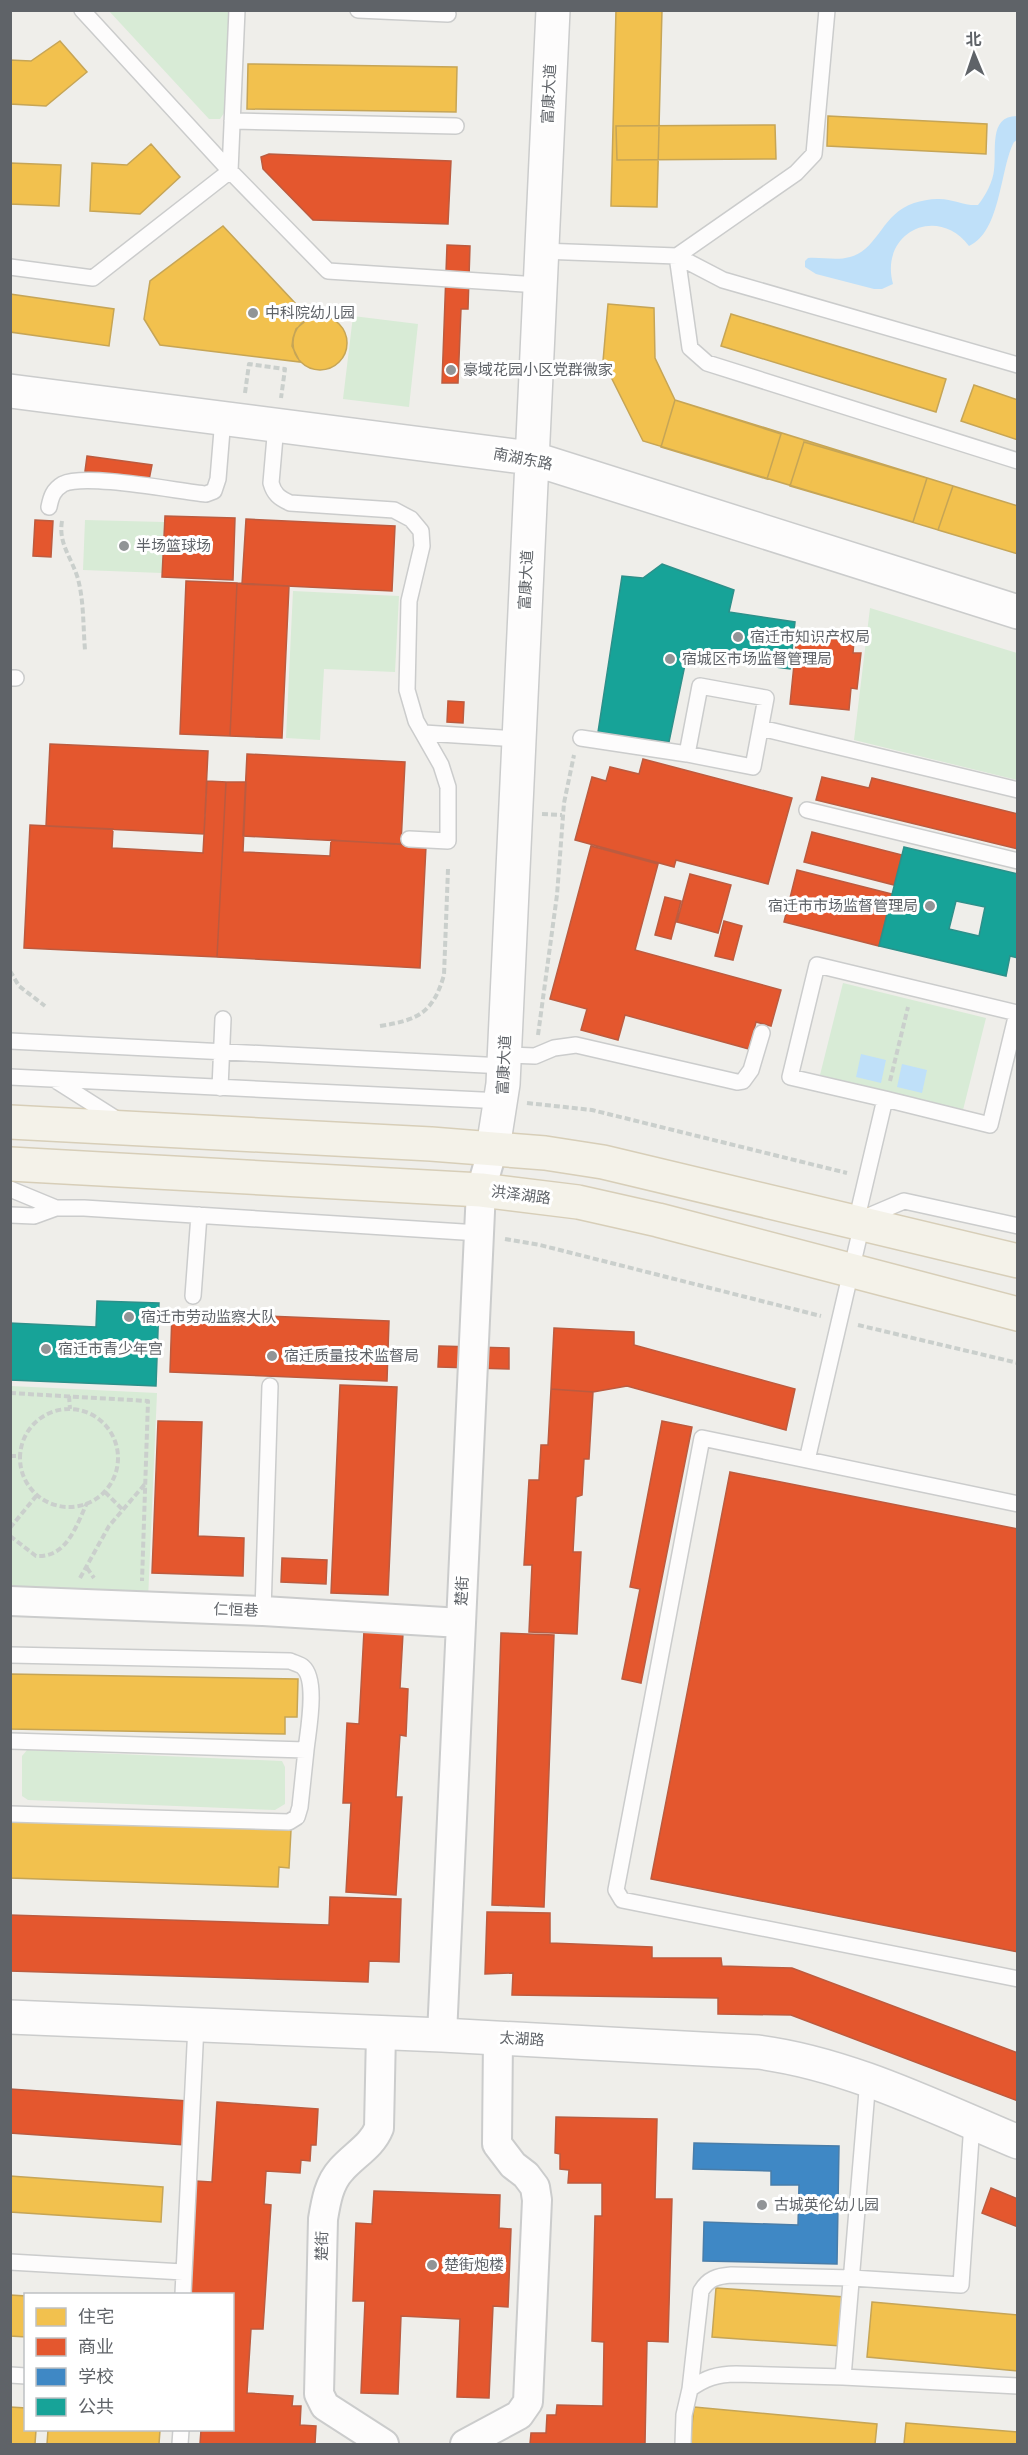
<svg xmlns="http://www.w3.org/2000/svg" width="1028" height="2455" viewBox="0 0 1028 2455" font-family="'DM Sans','Noto Sans SC',sans-serif">
<style>
.green{fill:#d8ebd6}
.water{fill:#bfe0f9}
.homes{fill:#f2c14e;stroke:#c6a556;stroke-width:1.5}
.shops{fill:#e4572e;stroke:#bc5b3f;stroke-width:1.5}
.schools{fill:#3f88c5;stroke:#497da9;stroke-width:1.5}
.public{fill:#17a398;stroke:#2d908a;stroke-width:1.5;fill-rule:evenodd}
.lines{fill:none;stroke-linecap:round;stroke-linejoin:round}
.service-casing{stroke:#cbcccc;stroke-width:18}
.minor-casing{stroke:#cbcccc;stroke-width:32}
.tertiary-casing{stroke:#cbcccc;stroke-width:36}
.primary-casing{stroke:#d7ceb8;stroke-width:36}
.path{stroke:#cacfcc;stroke-width:4;stroke-dasharray:6 3;stroke-linecap:butt}
.service{stroke:#fdfcfc;stroke-width:15}
.minor{stroke:#fdfcfc;stroke-width:28}
.tertiary{stroke:#fdfcfc;stroke-width:33}
.primary{stroke:#f4f2e9;stroke-width:33}
.poi-dot{fill:#919496;stroke:#fff;stroke-width:2}
.labels{text-anchor:middle;stroke-width:6;stroke-linejoin:round;paint-order:stroke}
.street-label{font-size:15px;fill:#5f6368;stroke:#fff}
.poi-label{font-size:15px;fill:#5f6368;stroke:#fff;text-anchor:start}
</style>
<rect width="100%" height="100%" fill="#efeeea"/>
<path class="green" d="M109,11h120l-5,102 -4,6h-11z
M353,316l65,8 -9,83 -66,-8z
M85,520l79,2 -2,51 -79,-3z
M293,591l106,5 -4,76 -71,-3 -4,71 -34,-2z
M870,608l147,45v127l-163,-40z
M843,983l143,35 -23,92 -143,-35z
M11,1386l146,7 -9,207 -137,-6z
M27,1750l255,11 3,6v37l-10,6 -247,-10 -6,-4v-40z"/>
<path class="water" d="M1017,116v24l-3,2c-14,26 -13,90 -45,104 -32,-42 -90,-13 -76,38l-11,5h-8l-58,-15 -11,-7v-6l3,-3c15,-1 28,3 42,-1 29,-8 31,-43 64,-54 7,-2 16,-4 23,-4 14,-1 27,7 41,6 7,-9 15,-23 16,-35 3,-19 -6,-54 23,-54z
M861,1054l25,6 -5,23 -25,-6z
M902,1064l25,6 -5,23 -25,-6z"/>
<path class="homes" d="M616,10h46l-5,197 -46,-1z
M60,41l27,31 -41,34 -36,-2v-44l21,1z
M248,64l209,3 -1,45 -209,-3z
M828,116l159,8 -1,30 -159,-8z
M775,125l1,34 -159,1 -1,-34z
M151,144l29,33 -40,37 -50,-3 2,-48 35,2z
M10,163l51,2 -2,41 -49,-2z
M223,226l86,92 -13,11 -3,9 -1,8 8,16 -140,-17 -16,-26 6,-38z
M10,294l104,15 -5,37 -99,-14z
M608,304l46,4 1,50 20,42 343,106v48l-375,-113 -40,-80z
M731,314l215,65 -10,33 -215,-66z
M293 343a27 27 0 1 1 54 0a27 27 0 1 1-54 0Z
M974,385l44,15v40l-57,-19z
M675,400l106,34 -14,45 -106,-32z
M804,442l123,36 -14,44 -123,-36z
M953,486l65,20v48l-80,-24z
M10,1674l288,5 -1,38h-12v17l-275,-5z
M10,1820l281,10 -2,38 -10,-1 -1,20 -268,-9z
M10,2176l153,11 -2,35 -151,-10z
M716,2288l129,9 -4,49 -129,-9z
M10,2295l16,1v41l-16,-1z
M872,2302l146,13v56l-151,-14z
M10,2407l16,1v22h10l-1,14h-25z
M694,2407l183,17 -2,20h-185z
M906,2423l112,9v12h-114z
M48,2430h112l-1,14h-112z"/>
<path class="shops" d="M269,154l182,7 -3,63 -135,-4 -50,-51 -2,-12z
M447,245l23,1 -2,63h-7l-3,74h-16z
M87,456l65,9 -3,15 -64,-9z
M165,516l70,2 -2,62 -71,-3z
M246,519l149,7 -3,65 -150,-7z
M35,520l18,1 -2,36 -18,-1z
M186,581l51,2 -7,153 -50,-2z
M237,583l52,3 -7,152 -52,-2z
M797,635l57,6 -1,12h8l-4,36 -6,-1 -2,22 -59,-6z
M448,701l16,1 -1,21 -16,-1z
M50,744l158,7 -4,83 -158,-8z
M247,754l158,8 -4,82 -158,-8z
M643,759l149,39 -24,86 -92,-24 -2,7 -99,-27 17,-63 14,4 4,-14 29,7z
M822,777l47,11 3,-10 146,36v35l-202,-49z
M207,781l19,1 -9,175 -193,-9 6,-123 83,4 -1,19 91,5z
M226,782h20l-3,70 87,4 1,-16 95,6 -6,122 -203,-11z
M812,832l90,23 -8,30 -90,-23z
M591,846l67,18 -23,86 146,40 -10,36 -15,-4 -7,27 -124,-34 -7,25 -37,-10 6,-21 -37,-10z
M797,870l95,24 -13,52 -95,-24z
M690,874l41,11 -13,48 -41,-11z
M665,897l16,4 -10,38 -16,-4z
M724,921l18,5 -9,34 -18,-4z
M172,1312l217,9 -2,60 -217,-9z
M554,1328l80,4v13l161,44 -9,41 -159,-44 -34,6 -42,-3z
M439,1346l70,2v21l-71,-2z
M340,1385l57,2 -9,208 -57,-2z
M551,1389l42,3 -4,67h-5l-2,36 -6,2 -3,55h8l-4,82 -48,-2 3,-67h-8l5,-85h10l2,-35h7z
M158,1421l44,1 -4,114 46,2 -1,38 -91,-3z
M662,1421l30,6 -51,256 -19,-4 18,-90 -10,-2z
M730,1472l288,57v423l-367,-73z
M282,1558l45,2 -1,24 -45,-2z
M364,1631l39,2 -3,55 8,1 -2,47 -6,-1 -4,62h6l-6,98 -50,-3 5,-89h-8l4,-80 12,1z
M501,1633l53,2 -10,272 -52,-2z
M330,1897l71,2 -2,63 -30,-1 -1,21 -358,-11v-56l319,10z
M487,1912l63,1v30l102,4v11h69l1,8 70,2 226,85v48l-227,-86 -73,-1v-16l-206,-3 1,-22 -28,1z
M10,2089l178,12 -3,44 -175,-12z
M217,2102l101,7 -2,36h-5l-1,16 -9,-1 -1,13 -34,-2 -2,33 7,1 -8,124h-12l-4,64 46,3 -1,10h9l-1,19 16,1 -1,18h-115l1,-14h31v-136h-44l8,-113 16,1z
M556,2117l101,2 -2,80h17l-4,143 -21,-1 -2,103h-115l1,-11h15l1,-18h9l1,-10 46,1 1,-64 -12,-1 3,-125h7v-33h-34l1,-13 -9,-1v-15l-5,-1z
M991,2188l27,11v28l-36,-14z
M374,2191l126,4 -1,33 12,1 -3,78 -15,-1 -4,92 -32,-1 3,-78 -59,-3 -3,78 -37,-1 4,-92h-12l3,-78 16,1z"/>
<path class="schools" d="M694,2143l145,3 -2,118 -134,-3 1,-39 94,3 1,-40h-28v-14l-78,-2z"/>
<path class="public" d="M662,564l72,26 -5,22 66,10 -5,47 -103,-14 -18,87 -71,-10 24,-156 21,2z
M904,847l114,27v84l-8,-2 -4,20 -127,-30zM956,901l29,6 -6,29 -30,-7z
M97,1301l62,2 -3,83 -146,-6v-57l86,4z"/>
<g class="lines">
<defs>
<path id="service" d="M82,10l148,161 98,100 211,14
M358,10l90,4
M232,121l224,5
M541,251l136,5 46,24 295,85
M677,256l13,92 17,15 311,98
M677,256l119,-83 18,-19 13,-144
M10,267l83,11 137,-107 7,-161
M276,425l-5,58c3,11 8,15 19,20l104,7 17,9 10,12 1,15 -13,55 -2,89 9,31 25,44 7,22v54l-39,-2
M49,507c2,-10 4,-17 14,-23 23,-11 113,7 143,10l8,-3 4,-12 5,-61
M10,678h6
M700,686l66,12 -13,69 -66,-13z
M761,728l257,62
M424,733l95,6
M581,738l106,16
M807,810l211,51
M10,1041l494,25
M505,1055l30,1 19,-8 22,-3 161,37 6,-1 8,-11 11,-37
M10,1077l492,24
M55,1080l63,40
M220,1088l3,-69
M10,1189l46,19
M10,1215l24,1 22,-8h28l395,25
M864,1218l40,-17 114,25
M856,1222l29,-123 -95,-22 27,-112 200,48 -27,112 -105,-26
M193,1296l6,-81
M807,1460l55,-236
M1018,1504l-316,-66 -86,452 6,10 396,79
M263,1611l7,-225
M10,1655l280,6c4,2 10,3 13,6 15,13 5,64 3,83
M10,1741l296,9 -6,57 -3,10 -8,5 -279,-8
M10,2262l173,10
M183,2294l13,-269
M10,2375l16,1
M843,2377l175,9
M690,2389l11,-98c7,-12 16,-15 30,-16l121,3 109,7 11,-162
M180,2444l1,-14
M683,2444l1,-29 6,-26c15,-11 28,-15 46,-15l107,3 25,-298"/>
<path id="minor" d="M10,1601l253,10 198,12
M381,2033l-2,95c-7,18 -25,27 -38,42 -12,13 -15,31 -18,49l-4,175 6,12 59,38
M442,2035l39,-845 12,-42
M465,2444l54,-29 9,-13 9,-202 -2,-13 -9,-12 -13,-10 -16,-21 1,-106"/>
<path id="tertiary" d="M10,391l521,67 487,154
M493,1148l10,-64 50,-1074
M10,2017l432,18 316,17c91,12 176,55 260,90"/>
<path id="primary" d="M10,1122l421,22 114,9 58,9 415,99
M10,1164l471,26 97,12 80,18 360,94"/>
</defs>
<use href="#service" class="service-casing"/>
<use href="#minor" class="minor-casing"/>
<use href="#tertiary" class="tertiary-casing"/>
<use href="#primary" class="primary-casing"/>
<path class="path" d="M245,393l4,-29 36,5 -4,29
M62,521c-4,23 10,37 16,58 6,23 5,47 7,71
M542,814l20,1
M10,971l9,15 26,20
M380,1026c38,-6 53,-13 64,-51l4,-106
M538,1035l19,-140 7,-92 10,-48
M890,1081l18,-74
M527,1103l65,7 255,63
M505,1239l35,6 281,71
M858,1325l160,38
M10,1393l138,8 -6,180
M69,1396l1,13
M20 1458a49 49 0 1 1 98 0a49 49 0 1 1-98 0Z
M10,1456h9
M105,1492l18,18
M10,1528l27,-33
M10,1536l26,20c31,2 40,-30 51,-53
M87,1568l7,10
M80,1578l29,-52 36,-42"/>
<use href="#service" class="service"/>
<use href="#minor" class="minor"/>
<use href="#tertiary" class="tertiary"/>
<use href="#primary" class="primary"/>
</g>
<g class="poi-dot">
<circle cx="253" cy="313" r="6"/>
<circle cx="451" cy="370" r="6"/>
<circle cx="124" cy="546" r="6"/>
<circle cx="738" cy="637" r="6"/>
<circle cx="670" cy="659" r="6"/>
<circle cx="930" cy="906" r="6"/>
<circle cx="129" cy="1317" r="6"/>
<circle cx="46" cy="1349" r="6"/>
<circle cx="272" cy="1356" r="6"/>
<circle cx="762" cy="2205" r="6"/>
<circle cx="432" cy="2265" r="6"/>
</g>
<g class="labels">
<g class="street-label">
<text transform="translate(549 94) rotate(-87)" y="5">富康大道</text>
<text transform="translate(523 459) rotate(11)" y="5">南湖东路</text>
<text transform="translate(526 580) rotate(-87)" y="5">富康大道</text>
<text transform="translate(504 1065) rotate(-87)" y="5">富康大道</text>
<text transform="translate(521 1195) rotate(7)" y="5">洪泽湖路</text>
<text transform="translate(462 1591) rotate(-87)" y="5">楚街</text>
<text transform="translate(236 1610) rotate(2)" y="5">仁恒巷</text>
<text transform="translate(522 2039) rotate(3)" y="5">太湖路</text>
<text transform="translate(322 2246) rotate(-89)" y="5">楚街</text>
</g>
<g class="poi-label">
<text x="265" y="318">中科院幼儿园</text>
<text x="463" y="375">豪域花园小区党群微家</text>
<text x="136" y="551">半场篮球场</text>
<text x="750" y="642">宿迁市知识产权局</text>
<text x="682" y="664">宿城区市场监督管理局</text>
<text x="918" y="911" text-anchor="end">宿迁市市场监督管理局</text>
<text x="141" y="1322">宿迁市劳动监察大队</text>
<text x="58" y="1354">宿迁市青少年宫</text>
<text x="284" y="1361">宿迁质量技术监督局</text>
<text x="774" y="2210">古城英伦幼儿园</text>
<text x="444" y="2270">楚街炮楼</text>
</g>
</g>
<rect width="1028" height="2455" fill="none" stroke="#5f6368" stroke-width="24"/>
<rect x="24" y="2293" width="210" height="138" fill="#ffffff" stroke="#bfc1c3" stroke-width="1.5"/>
<rect x="36" y="2308" width="30" height="18" fill="#f2c14e" stroke="#bfc1c3" stroke-width="1.5"/>
<text x="78" y="2323" font-size="18" fill="#5f6368">住宅</text>
<rect x="36" y="2338" width="30" height="18" fill="#e4572e" stroke="#bfc1c3" stroke-width="1.5"/>
<text x="78" y="2353" font-size="18" fill="#5f6368">商业</text>
<rect x="36" y="2368" width="30" height="18" fill="#3f88c5" stroke="#bfc1c3" stroke-width="1.5"/>
<text x="78" y="2383" font-size="18" fill="#5f6368">学校</text>
<rect x="36" y="2398" width="30" height="18" fill="#17a398" stroke="#bfc1c3" stroke-width="1.5"/>
<text x="78" y="2413" font-size="18" fill="#5f6368">公共</text>
<g transform="translate(974 54) rotate(358)" stroke="#ffffff" stroke-width="4.5" paint-order="stroke">
<path d="M0-4.5L10 22L0 15L-10 22Z" fill="#5f6368"/>
<text y="-9" font-size="16" font-weight="bold" text-anchor="middle" fill="#5f6368">北</text>
</g>
</svg>
